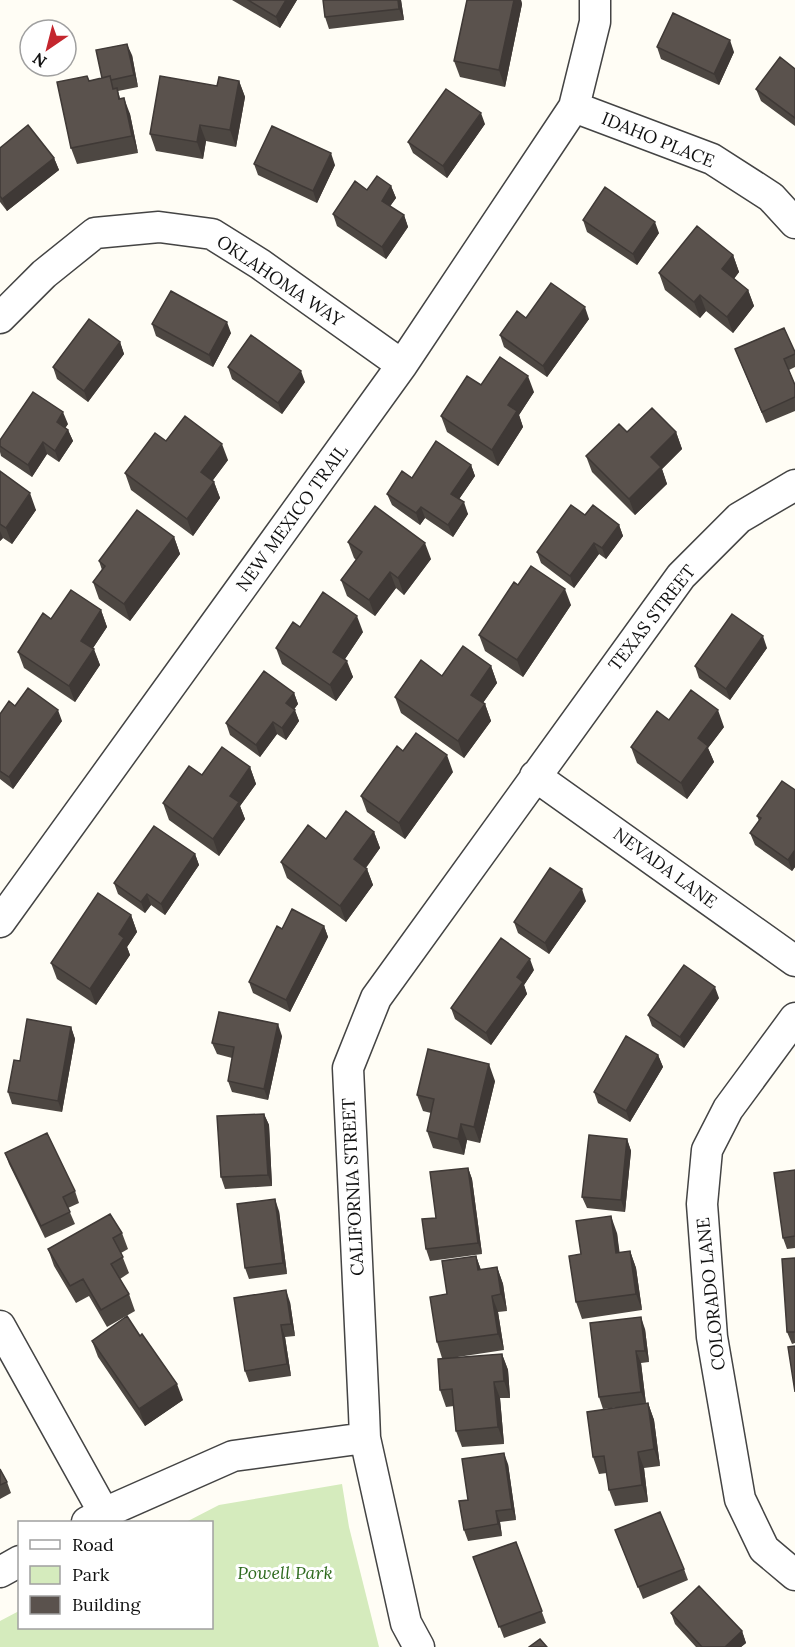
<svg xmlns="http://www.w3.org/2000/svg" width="795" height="1647" viewBox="0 0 795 1647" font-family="Lora,serif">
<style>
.green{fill:#d5ebbd}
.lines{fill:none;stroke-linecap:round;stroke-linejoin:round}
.minor-casing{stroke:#444;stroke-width:33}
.minor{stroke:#fff;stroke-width:30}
.wall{fill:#4d4742}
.shaded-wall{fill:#3f3936}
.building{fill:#5a524d;stroke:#3f3936;stroke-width:1.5}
.labels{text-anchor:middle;stroke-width:6;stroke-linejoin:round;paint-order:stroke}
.street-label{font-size:18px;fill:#111;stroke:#fff}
.park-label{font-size:18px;font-style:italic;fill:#2f6b1f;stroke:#fff}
</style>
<rect width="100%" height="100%" fill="#fffdf5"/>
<path class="green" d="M342,1484l7,43 30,120h-379v-26l19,-10 1,17h192v-106h-26l33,-17z"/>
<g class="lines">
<defs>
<path id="minor" d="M574,107l138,52 59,38 24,26
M0,318l44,-44 51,-41 64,-6 53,7 48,30 142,101
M535,776l260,185
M0,922l402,-557 172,-258 21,-85v-22
M795,1018l-67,91 -21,41 -5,54 10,133 28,162 24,50 31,26
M0,1326l104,187
M87,1522l17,-9 129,-57 132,-18
M0,1572l20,-11
M419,1647l-13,-24 -41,-185 -1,-26 -16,-344 28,-70 305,-422 58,-58 56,-33"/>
</defs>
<use href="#minor" class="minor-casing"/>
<use href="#minor" class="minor"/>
</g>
<path class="wall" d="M232,0h65l-17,28z
M401,0l3,20 -75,9 -4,-12z
M467,0h54l1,4 -17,83 -45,-10 -6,-16z
M657,47l77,5 -15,33 -58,-26z
M132,55l6,32 -20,4 2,7 10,16 8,39 -61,11 -6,-16 31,-70z
M795,69v57l-34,-25 -5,-12z
M239,81l6,16 -9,50 -30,-6 -3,18 -47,-8 -6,-17 67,-48z
M485,124l-38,54 -34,-25 -5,-11z
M0,148l54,10 5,12 -52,41 -7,-9z
M254,164l81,1 -18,38 -59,-28z
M391,186l5,12 -6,8 14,9 4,12 -22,32 -49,-33 -4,-12 34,-24z
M583,220l76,13 -22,32 -50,-33z
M733,255l6,17 -5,7 14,11 6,16 -21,27 -27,-22 -6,7 -35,-28 -6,-17z
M526,318l63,1 -42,58 -43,-30 -4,-12z
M152,324l79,9 -18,34 -57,-31z
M120,342l4,12 -36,48 -31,-23 -4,-12z
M735,349l60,3v15l-6,3 6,15v26l-29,12z
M228,367l77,15 -23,32 -50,-35z
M481,385l53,7 -15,23 4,12 -25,39 -51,-34 -6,-16z
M68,424l-3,4 3,2 5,11 -14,21 -12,-8 -15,23 -31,-21 -1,-4v-12z
M627,432h49l6,17 -20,20 5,15 -32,31 -43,-43 -6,-16z
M166,441l62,19 -15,20 1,2 6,16 -27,38 -62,-46 -6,-17z
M471,465l4,11 -16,23 9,15 -15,23 -28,-19 -5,7 -28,-20 -5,-11 25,-16z
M0,471l36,39 -24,34 -9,-6 -3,3z
M619,525l4,11 -17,23 -7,-5 -25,34 -33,-25 -4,-11z
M174,537l6,17 -50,67 -31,-22 -6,-17 9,-12 -3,-9z
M348,542l83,17 -27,36 -8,-7 -21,28 -28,-20 -6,-16 15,-20 -2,-2z
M518,585l53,20 -48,72 -38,-26 -6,-16z
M101,610l6,17 -14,21 7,17 -25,37 -51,-34 -6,-16 33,-33z
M300,627l63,5 -18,27 8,18 -17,24 -54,-37 -6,-16z
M767,648l-37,52 -31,-22 -4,-12z
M491,666l6,17 -14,20 2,1 6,17 -27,37 -63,-45 -6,-16 47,-21z
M294,693l4,11 -4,5 5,12 -13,19 -9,-6 -17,23 -30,-22 -4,-12z
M0,714l62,7 -49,68 -13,-10z
M669,720l55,7 -16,21 6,14 -27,37 -50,-36 -6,-16z
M250,767l6,17 -16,22 5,13 -26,37 -50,-36 -6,-17 39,-28z
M453,772l-48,67 -38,-27 -6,-16z
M795,790v77l-3,4 -37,-26 -5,-12 9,-12 -2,-5z
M374,832l6,16 -14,20 1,1 6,16 -27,37 -59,-44 -6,-16 45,-23z
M195,854l4,11 -34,50 -14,-10 -6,8 -27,-19 -4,-11z
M586,901l-37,53 -31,-21 -4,-11z
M131,915l6,17 -10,15 3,8 -34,50 -39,-26 -6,-16z
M324,926l4,11 -38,75 -37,-19 -4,-11z
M534,970l-10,15 3,9 -36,51 -36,-26 -4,-11z
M719,998l-35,50 -32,-22 -4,-11z
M71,1027l4,12 -13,73 -50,-8 -4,-12 12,-31z
M282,1036l-14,64 -36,-8 -4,-11 4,-23 -15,-4 -5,-11z
M658,1055l5,12 -33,55 -32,-19 -4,-11z
M495,1081l-15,62 -13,-3 -3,15 -31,-7 -6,-17 4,-18 -8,-2 -6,-16z
M264,1114l5,11 3,61 -47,3 -4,-12z
M627,1139l4,12 -6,61 -38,-4 -5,-11z
M5,1153l70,38 4,12 -11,5 7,16 -30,14 -36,-74z
M468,1168l4,11 10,75 -52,7 -4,-12 10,-31z
M795,1170v78l-8,1 -4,-11z
M279,1211l8,63 -38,5 -4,-11z
M122,1233l6,16 -7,4 8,20 -9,6 9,15 6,17 -28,16 -18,-31 -13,7 -22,-37 -6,-17z
M617,1233l2,20 11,-2 6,17 6,42 -60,9 -6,-17 5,-48z
M476,1256l5,14 16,-3 6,17 4,27 -9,1 6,38 -53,8 51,-4 6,16 2,28h-10l4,46 -42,3 -6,-16 -2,-25 -8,1 -6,-17 2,-32 -5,-16 10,-48z
M795,1258v85l-3,1 -5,-12z
M290,1302l5,34 -10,1 6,39 -42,6 -4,-11z
M645,1329l4,33 -8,1 5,41 -43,5 -4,-12z
M92,1341l91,59 -38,26 -47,-69z
M648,1403l6,17 6,46 -16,2 4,34 -33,4 -6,-16 -2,-17 -8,1 -6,-17z
M508,1464l8,56 -16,2 2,14 -34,5 -4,-11 4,-30z
M0,1469l7,13 4,11 -11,6z
M615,1530l69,39 4,11 -45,19z
M516,1542l30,81 -42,15 -31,-81z
M671,1613l71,18 4,12 -5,4h-45l-21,-23z"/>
<path class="shaded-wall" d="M286,0h11l-17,28 -4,-11z
M398,0h3l3,20 -5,-11z
M514,0h7l1,4 -17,83 -6,-17z
M730,40l4,12 -15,33 -5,-11z
M127,44l5,11 6,32 -4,-12z
M239,81l6,16 -9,50 -6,-17z
M124,98l6,16 8,39 -6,-17z
M481,113l4,11 -38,54 -4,-12z
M200,125l6,16 -3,18 -6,-17z
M331,153l4,12 -18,38 -4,-12z
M54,158l5,12 -52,41 -5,-12z
M391,186l5,12 -10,14 -4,-11z
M404,215l4,12 -22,32 -4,-12z
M655,222l4,11 -22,32 -4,-11z
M733,255l6,17 -11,14 -6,-17z
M748,290l6,16 -21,27 -6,-16z
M700,295l6,16 -6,7 -6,-16z
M585,307l4,12 -42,58 -4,-11z
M227,322l4,11 -18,34 -4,-12z
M120,342l4,12 -36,48 -4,-11z
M301,371l4,11 -23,32 -4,-11z
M528,376l6,16 -15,23 4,12 -25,39 -6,-16 16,-45z
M63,412l5,12 -7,10 -4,-12z
M68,430l5,11 -14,21 -4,-11z
M676,432l6,17 -20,20 5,15 -32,31 -6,-16 22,-42z
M43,442l4,12 -15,23 -4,-12z
M222,444l6,16 -21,28 -6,-16z
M471,465l4,11 -20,29 -4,-11z
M214,482l6,16 -27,38 -6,-17z
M30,493l6,17 -24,34 -6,-16z
M464,502l4,12 -15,23 -5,-12z
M421,507l4,11 -5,7 -4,-12z
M619,525l4,11 -17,23 -4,-11z
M0,531l3,7 -3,3z
M174,537l6,17 -50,67 -6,-17z
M425,543l6,16 -27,36 -6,-17z
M594,543l5,11 -25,34 -4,-12z
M390,572l6,16 -21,28 -6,-16z
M565,589l6,16 -48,72 -6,-17z
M101,610l6,17 -20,30 -6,-16z
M357,616l6,16 -24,36 -6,-16z
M763,636l4,12 -37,52 -4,-11z
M94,649l6,16 -25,37 -6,-16z
M347,661l6,16 -17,24 -6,-16z
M491,666l6,17 -20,28 -6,-16z
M294,693l4,11 -8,11 -4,-12z
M485,704l6,17 -27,37 -6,-17z
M58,710l4,11 -49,68 -4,-12z
M295,710l4,11 -13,19 -4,-12z
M718,710l6,17 -16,21 6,14 -27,37 -6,-16 17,-45z
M273,722l4,12 -17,23 -4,-12z
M447,755l6,17 -48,67 -6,-16z
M250,767l6,17 -16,22 5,13 -26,37 -6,-17 17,-43z
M374,832l6,16 -20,27 -6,-16z
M795,850v17l-3,4 -4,-11z
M195,854l4,11 -34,50 -4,-11z
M367,869l6,16 -27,37 -6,-16z
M582,889l4,12 -37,53 -4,-11z
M147,894l4,11 -6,8 -4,-11z
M131,915l6,17 -10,15 3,8 -34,50 -6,-16 29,-55z
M324,926l4,11 -38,75 -4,-12z
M530,959l4,11 -10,15 3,9 -36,51 -5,-12 31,-56z
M715,987l4,11 -35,50 -4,-11z
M278,1024l4,12 -14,64 -4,-11z
M71,1027l4,12 -13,73 -4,-11z
M658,1055l5,12 -33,55 -4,-11z
M489,1064l6,17 -15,62 -6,-16z
M264,1114l5,11 3,61 -4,-11z
M461,1124l6,16 -3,15 -6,-16z
M627,1139l4,12 -6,61 -4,-12z
M468,1168l4,11 10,75 -4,-11z
M275,1199l4,12 8,63 -4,-11z
M611,1216l6,17 5,37 -6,-17z
M630,1251l6,17 6,42 -6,-16z
M476,1256l6,17 -4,-3z
M497,1267l6,17 4,27 -6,-17z
M286,1290l4,12 5,34 -4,-12z
M492,1296l6,16 6,38 -6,-16z
M641,1317l4,12 4,33 -4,-11z
M281,1325l4,12 6,39 -4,-12z
M636,1351l5,12 5,41 -5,-12z
M502,1354l6,16 2,28 -6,-17z
M494,1382l6,16 4,46 -6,-17z
M177,1384l6,16 -38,26 -6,-17z
M648,1403l6,17 6,46 -6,-17z
M638,1452l6,16 4,34 -6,-17z
M504,1453l4,11 8,56 -4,-11z
M496,1511l4,11 2,14 -4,-12z
M742,1631l4,12 -5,4h-16z"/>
<path class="building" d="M248,0h38l-10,17z
M323,0h75l1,9 -74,8z
M467,0h47l-15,70 -45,-9z
M673,13l57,27 -16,34 -57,-27z
M127,44l7,31 -23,5 -1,-4 -8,2 -6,-28z
M780,57l15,12v49l-39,-29z
M87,76l2,5 21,-5 3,13 4,-1 2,11 5,-1 8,38 -61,12 -14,-66z
M160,76l57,10 2,-9 20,4 -9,49 -30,-5 -3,17 -47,-8z
M446,89l35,24 -38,53 -35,-24z
M28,125l26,33 -52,41 -2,-3v-48z
M272,126l59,27 -18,38 -59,-27z
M377,176l14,10 -9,15 22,14 -22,32 -49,-33 22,-33 12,9z
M605,187l50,35 -22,32 -50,-34z
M697,226l36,29 -11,14 26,21 -21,27 -27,-22 -6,7 -35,-29z
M551,283l34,24 -42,59 -43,-31 17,-24 9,7z
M171,291l56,31 -18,33 -57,-31z
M89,319l31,23 -36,49 -31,-24z
M784,328l11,24v2l-11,5 11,26v12l-33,15 -27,-63z
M251,335l50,36 -23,32 -50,-36z
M500,357l28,19 -20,29 9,6 -25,39 -51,-34 26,-40 14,9z
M33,392l30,20 -6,10 11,8 -13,21 -12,-9 -15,23 -28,-19v-6z
M652,408l24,24 -25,25 10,10 -32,32 -43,-43 33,-32 8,8z
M185,416l37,28 -21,28 13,10 -27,37 -62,-46 30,-40 11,8z
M436,441l35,24 -20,29 13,8 -16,23 -27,-18 -5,6 -29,-19 15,-23 10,7z
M0,471l30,22 -24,35 -6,-4z
M571,505l14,10 8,-10 26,20 -17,23 -8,-5 -24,33 -33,-24z
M375,506l50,37 -27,35 -8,-6 -21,28 -28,-20 21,-28 -14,-10z
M137,510l37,27 -50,67 -31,-22 12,-16 -6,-5z
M531,566l34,23 -48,71 -38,-25 35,-53 4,3z
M71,590l30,20 -20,31 13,8 -25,37 -51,-34 25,-39 8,6z
M323,592l34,24 -24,36 14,9 -17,24 -54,-37 17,-26 7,5z
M732,614l31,22 -37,53 -31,-23z
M463,646l28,20 -20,29 14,9 -27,37 -63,-44 26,-37 21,16z
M264,671l30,22 -8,10 9,7 -13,18 -9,-6 -17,23 -30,-22z
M28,688l30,22 -49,67 -9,-6v-57l9,-13 6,5z
M691,690l27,20 -20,28 10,8 -27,37 -50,-36 26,-36 12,9z
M416,733l31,22 -48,68 -38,-27 36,-50 6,5z
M222,747l28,20 -20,29 9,6 -26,37 -50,-36 26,-37 13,9z
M782,781l13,9v60l-7,10 -38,-27 11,-15 -4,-2z
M346,811l28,21 -20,27 13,10 -27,37 -59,-44 27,-37 18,14z
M154,826l41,28 -34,50 -14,-10 -6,8 -27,-19z
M550,868l32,21 -37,54 -31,-21z
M98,893l33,22 -12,19 5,4 -34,51 -39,-26z
M292,909l32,17 -38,74 -37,-18 28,-56 5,3z
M501,938l29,21 -13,18 6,5 -37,51 -35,-25z
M684,965l31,22 -35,50 -32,-22z
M219,1012l59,12 -14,65 -36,-8 6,-34 -22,-4z
M27,1019l44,8 -13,74 -50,-9 6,-32 6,1z
M626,1036l32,19 -32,56 -32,-19z
M428,1049l61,15 -15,63 -13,-3 -3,15 -31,-8 7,-32 -17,-4z
M264,1114l4,61 -47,2 -4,-61z
M47,1133l28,58 -12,6 7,15 -29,14 -36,-73z
M589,1135l38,4 -6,61 -39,-3z
M468,1168l10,75 -52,6 -4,-30 14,-1 -6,-46z
M795,1170v66l-12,2 -9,-65z
M275,1199l8,64 -38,5 -8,-64z
M110,1214l12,19 -9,5 10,19 -12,7 18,30 -28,16 -18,-31 -13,7 -22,-37z
M611,1216l5,37 14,-2 6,43 -60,8 -7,-46 12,-2 -5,-33z
M476,1256l2,14 19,-3 4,27 -9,2 6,38 -61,8 -7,-45 17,-3 -5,-33z
M795,1258v74h-8l-5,-73z
M286,1290l5,34 -10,1 6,39 -42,7 -11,-73z
M127,1316l13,20 2,-2 35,50 -38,25 -47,-68z
M641,1317l4,34h-9l5,41 -42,5 -9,-74z
M795,1346v46l-7,-45z
M502,1354l2,27 -10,1 4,45 -42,4 -4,-42 -12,1 -2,-31z
M648,1403l6,46 -16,3 4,33 -33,5 -5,-34 -11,1 -6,-45z
M504,1453l8,56 -16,2 2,13 -34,6 -5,-29 9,-1 -6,-41z
M0,1469l7,13 -7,3z
M660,1512l24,57 -46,18 -23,-57z
M516,1542l26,69 -43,16 -26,-70z
M699,1586l43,45 -17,16h-23l-31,-34z
M540,1639l7,8h-18z"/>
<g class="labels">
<g class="street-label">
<text transform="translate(658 140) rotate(22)" y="6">IDAHO PLACE</text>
<text transform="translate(280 281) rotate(34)" y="6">OKLAHOMA WAY</text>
<text transform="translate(292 518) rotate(-54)" y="6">NEW MEXICO TRAIL</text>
<text transform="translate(652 618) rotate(-52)" y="6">TEXAS STREET</text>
<text transform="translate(665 868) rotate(36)" y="6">NEVADA LANE</text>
<text transform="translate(353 1187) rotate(-93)" y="6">CALIFORNIA STREET</text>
<text transform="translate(711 1294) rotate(-96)" y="6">COLORADO LANE</text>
</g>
<g class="park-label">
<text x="285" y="1579">Powell Park</text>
</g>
</g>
<rect x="18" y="1521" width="195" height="108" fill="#ffffff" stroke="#a0a0a0" stroke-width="1.5"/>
<rect x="30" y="1540" width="30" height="9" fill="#ffffff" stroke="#a0a0a0" stroke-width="1.5"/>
<text x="72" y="1551" font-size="18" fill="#111111">Road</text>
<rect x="30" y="1566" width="30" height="18" fill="#d5ebbd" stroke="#a0a0a0" stroke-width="1.5"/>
<text x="72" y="1581" font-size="18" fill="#111111">Park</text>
<rect x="30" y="1596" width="30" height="18" fill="#5a524d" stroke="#a0a0a0" stroke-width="1.5"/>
<text x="72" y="1611" font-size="18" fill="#111111">Building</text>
<g transform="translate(48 48) rotate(215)"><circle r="28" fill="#ffffff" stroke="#a0a0a0" stroke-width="1.5"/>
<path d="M0-4.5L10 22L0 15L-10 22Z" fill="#c4262e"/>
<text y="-9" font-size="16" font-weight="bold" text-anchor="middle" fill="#111111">N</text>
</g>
</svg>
